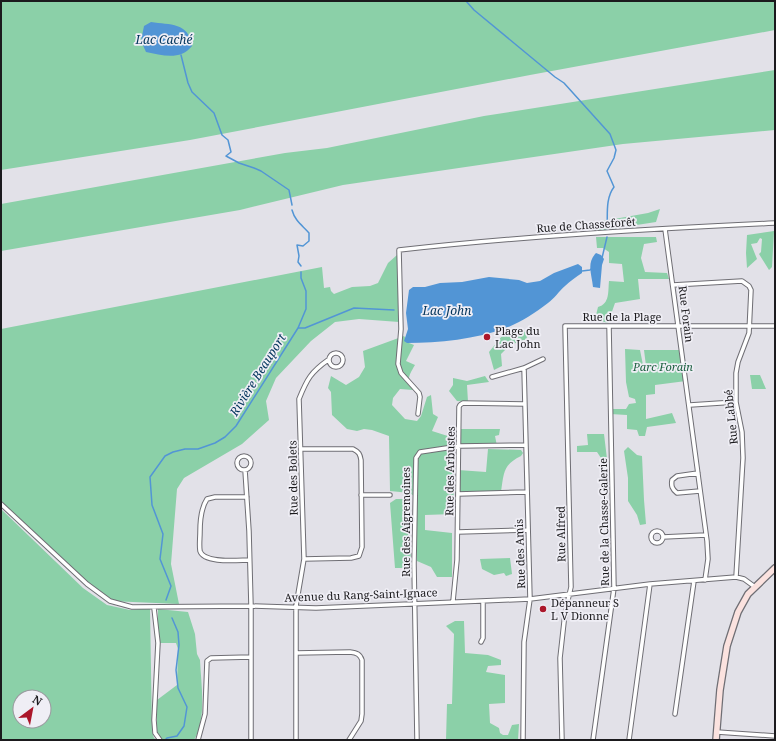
<svg xmlns="http://www.w3.org/2000/svg" width="776" height="741" viewBox="0 0 776 741" font-family="'Noto Serif',serif">
<style>
.green{fill:#8bd0a8;fill-rule:evenodd}
.water{fill:#5295d5}
.lines{fill:none;stroke-linecap:round;stroke-linejoin:round}
.stream{stroke:#5295d5;stroke-width:1.5}
.street-casing{stroke:#6f6e74;stroke-width:5.5}
.secondary-casing{stroke:#6f6e74;stroke-width:8}
.street{stroke:#fff;stroke-width:3.5}
.secondary{stroke:#fbe2df;stroke-width:5.5}
.poi-dot{fill:#ab162a;stroke:#efeef5;stroke-width:1.5}
.labels{text-anchor:middle;stroke-width:3.5;stroke-linejoin:round;paint-order:stroke}
.street-label{font-size:11px;fill:#1b1a1d;stroke:#efeef5}
.poi-label{font-size:11px;fill:#1b1a1d;stroke:#efeef5;text-anchor:start}
.park-label{font-size:11px;font-style:italic;fill:#1a5f3e;stroke:#efeef5}
.water-label{font-size:12px;font-style:italic;fill:#00335b;stroke:#efeef5}
</style>
<rect width="100%" height="100%" fill="#e2e1e8"/>
<path class="green" d="M1,1h774v29l-245,45 -340,65 -189,30z
M775,70v60l-152,14 -280,41 -103,25 -239,41v-47l284,-51 42,-5 157,-32z
M660,209l-4,13 -58,9 5,-10 45,-8z
M774,231l-2,36 -3,3 -10,-16 2,-2 1,-13 -2,-1 -3,5 -6,1 6,15 -10,9 -1,-15 1,-18z
M596,237h60l1,5 -13,2 -3,14 4,14 22,1 2,6h-31l2,20 -25,4 -7,20 -13,-4 3,-12c12,-3 10,-16 11,-26l15,1 -2,-18 -13,-1v-11l-6,-4h-6z
M397,255l2,34v33l-40,-3 -24,3 -24,19 -35,37 -10,23 3,19 -27,24 -58,34 -7,11 -6,75 8,40 -69,-3 -23,-17 -86,-82v-173l321,-62 2,21 6,-1 1,4 3,3 18,-7 18,-1 8,-3 10,-20z
M522,331l4,1 1,7 -17,6 -9,9 1,12 -8,4 -5,-18 13,-16z
M404,336l5,7 5,2 -8,16 9,4c-7,12 -8,13 -2,25l-13,-1 -7,9 -1,7 13,14 12,2 4,-5 6,-19 4,-2 2,19 5,3 -6,14 22,7 1,11 -2,65 -28,1v15l27,3v44h-15l-6,-10 -14,-6 -2,-64 -5,-4 -20,-2 -1,-55 -17,-6 -8,-1 -7,2 -10,-2 -15,-14 -1,-23 -3,-4 3,-12 15,9 13,-8 6,-10 -2,-16z
M625,349l15,1 3,15 3,1 -2,-16h38l4,31 -31,4v9l-9,1v24l26,-6 4,10 -29,4 -2,9h-6l-2,-6 -10,-1v-14l-17,-1v-5h16l3,-5 7,-1 -1,-4 -6,-2 -3,-15z
M750,375h10l6,14h-14z
M485,376l4,6 -22,3 1,17 -11,-1 -8,-10 4,-6v-7l14,3z
M459,429h41l-1,6 -4,1 2,10 -37,1z
M587,434h17l3,25 -6,-1 -4,-6h-20v-6l11,-1z
M628,447l9,8 5,1 2,44 2,24 -6,1 -3,-10 -9,-14v-23l-4,-27z
M488,449l33,1 2,3 -2,3c-18,9 -17,16 -20,36l-43,3v-25l28,2z
M396,499h13l2,69h-16l-5,-65z
M1,509l82,79 24,17 23,5 20,-2 2,123 2,7 3,2h-156zM20,697h24v24h-24z
M510,558l2,16 -6,2 -2,-3 -10,2 -12,-6 -2,-10z
M158,609l30,3 7,22 2,20 3,6c1,25 7,58 -6,80h-30l-4,-2 -3,-5v-33l20,-15 1,-36 -2,-6h-18z
M455,621h9l1,32 23,2 13,5v5l-13,1 -2,6 19,3v28l-16,1 1,19 9,5 1,5 3,2h5l4,-10 7,-1 -1,16h-72l1,-36h5l2,-70 -8,-8z"/>
<path class="water" d="M151,22c19,3 38,0 41,24 -12,15 -30,9 -46,6l-5,-11 3,-15z
M596,253l5,2 3,4 -2,6 -2,23 -7,-1c-1,-12 -7,-24 3,-34z
M578,264l4,3v6c-6,4 -12,8 -17,13 -6,5 -11,13 -17,17 -13,10 -27,19 -42,25 -29,11 -68,15 -99,15l-3,-2 4,-12 -2,-16 3,-23 4,-3h12l15,-4 22,-1 27,-5 30,3 8,3 13,-2 14,-8z"/>
<g class="lines">
<path class="stream" d="M466,1l8,9 81,67 9,6 46,51 6,16 -2,8 -7,13 7,16c-9,12 -6,28 -7,42
M181,55l7,28 4,9 22,21 8,22 6,5 3,12 -5,4 13,7 15,5 7,3 28,19 3,15
M292,210c3,11 10,15 17,23v8l-6,5 -6,-1 2,11 -1,6 3,4
M602,258l5,-21
M582,271l8,-1 1,-1
M298,328h7l49,-20 40,2
M166,600l5,-14 -11,-27 3,-25 -11,-29 -2,-28 15,-21 8,-4 12,-3h13l17,-6 10,-6 11,-11 62,-98 8,-19v-18l-5,-13v-6
M166,739l1,-1 10,-2 7,-10 3,-19 -9,-19 -2,-18 3,-25 -1,-13 -6,-14"/>
<defs>
<path id="street" d="M665,229l42,312 1,18 -3,21
M673,285l69,-4 7,5 2,4 -2,43 -11,29 -2,11v29l6,30 1,26 -7,119
M329 360a7 7 0 1 1 14 0a7 7 0 1 1-14 0Z
M492,377l32,-9 19,-9
M690,405l46,-3
M418,414l2,-17 -1,-4 -18,-20 -3,-9 3,-35 -2,-79c125,-14 251,-21 376,-27
M301,449h52c6,3 7,5 8,11l1,87 -3,9 -8,2 -47,1
M237 463a7 7 0 1 1 14 0a7 7 0 1 1-14 0Z
M245,470l4,61 2,75v134
M698,473l-21,3 -5,4c-1,6 0,9 5,13l23,-2
M458,494l68,-2
M361,495h29
M247,497h-32l-8,2c-6,9 -7,22 -7,33 0,6 -1,13 0,19 4,13 39,9 49,9
M1,504l86,80 23,17 22,6 119,-1 65,2 214,-9 120,-15 86,-7 8,2 11,8
M651 537a6 6 0 1 1 12 0a6 6 0 1 1-12 0Z
M458,532l70,-2
M663,537l43,-2
M453,601l4,-41 2,-153 1,-2 3,-2 61,1
M154,608l4,35 -4,77 1,13 5,7
M481,642l2,-4v-37
M296,653l54,-1c7,1 10,2 12,8v54l-1,7 -12,19
M675,714l19,-133
M717,732l58,4
M198,740l7,-26 2,-53 4,-3 40,-1
M296,740v-134l8,-47 -5,-160c8,-20 12,-27 29,-39
M417,740l-3,-176 2,-106 4,-6 40,-6 66,-1
M523,740l1,-98 6,-43 -6,-231
M562,740l-2,-82 5,-45 6,-26 -6,-261h210
M593,740l21,-152 -5,-262
M629,740l21,-156"/>
<path id="secondary" d="M716,740l4,-50 7,-44 11,-34 10,-18 27,-26"/>
</defs>
<use href="#street" class="street-casing"/>
<use href="#secondary" class="secondary-casing"/>
<use href="#street" class="street"/>
<use href="#secondary" class="secondary"/>
</g>
<g class="poi-dot">
<circle cx="487" cy="337" r="4"/>
<circle cx="543" cy="609" r="4"/>
</g>
<g class="labels">
<g class="street-label">
<text transform="translate(586 225) rotate(-4)" y="4">Rue de Chasseforêt</text>
<text transform="translate(686 314) rotate(83)" y="4">Rue Forain</text>
<text x="622" y="321">Rue de la Plage</text>
<text transform="translate(731 417) rotate(-96)" y="4">Rue Labbé</text>
<text transform="translate(450 471) rotate(-89)" y="4">Rue des Arbustes</text>
<text transform="translate(293 478) rotate(-91)" y="4">Rue des Bolets</text>
<text transform="translate(406 522) rotate(-90)" y="4">Rue des Aigremoines</text>
<text transform="translate(604 522) rotate(-91)" y="4">Rue de la Chasse-Galerie</text>
<text transform="translate(561 534) rotate(-91)" y="4">Rue Alfred</text>
<text transform="translate(520 554) rotate(-92)" y="4">Rue des Amis</text>
<text transform="translate(361 595) rotate(-2)" y="4">Avenue du Rang-Saint-Ignace</text>
</g>
<g class="poi-label">
<text x="495" y="335">Plage du<tspan x="495" dy="13">Lac John</tspan></text>
<text x="551" y="607">Dépanneur S<tspan x="551" dy="13">L V Dionne</tspan></text>
</g>
<g class="park-label">
<text x="663" y="371">Parc Forain</text>
</g>
<g class="water-label">
<text x="164" y="44">Lac Caché</text>
<text x="447" y="315">Lac John</text>
<text transform="translate(258 375) rotate(-58)" y="4">Rivière Beauport</text>
</g>
</g>
<rect width="776" height="741" fill="none" stroke="#1b1a1d" stroke-width="4"/>
<g transform="translate(32 709) rotate(32)"><circle r="19" fill="#efeef5" stroke="#9a999f"/>
<path d="M0-3L7 15L0 10L-7 15Z" fill="#ab162a"/>
<text y="-6" font-size="11" font-weight="bold" text-anchor="middle" fill="#1b1a1d">N</text>
</g>
</svg>
